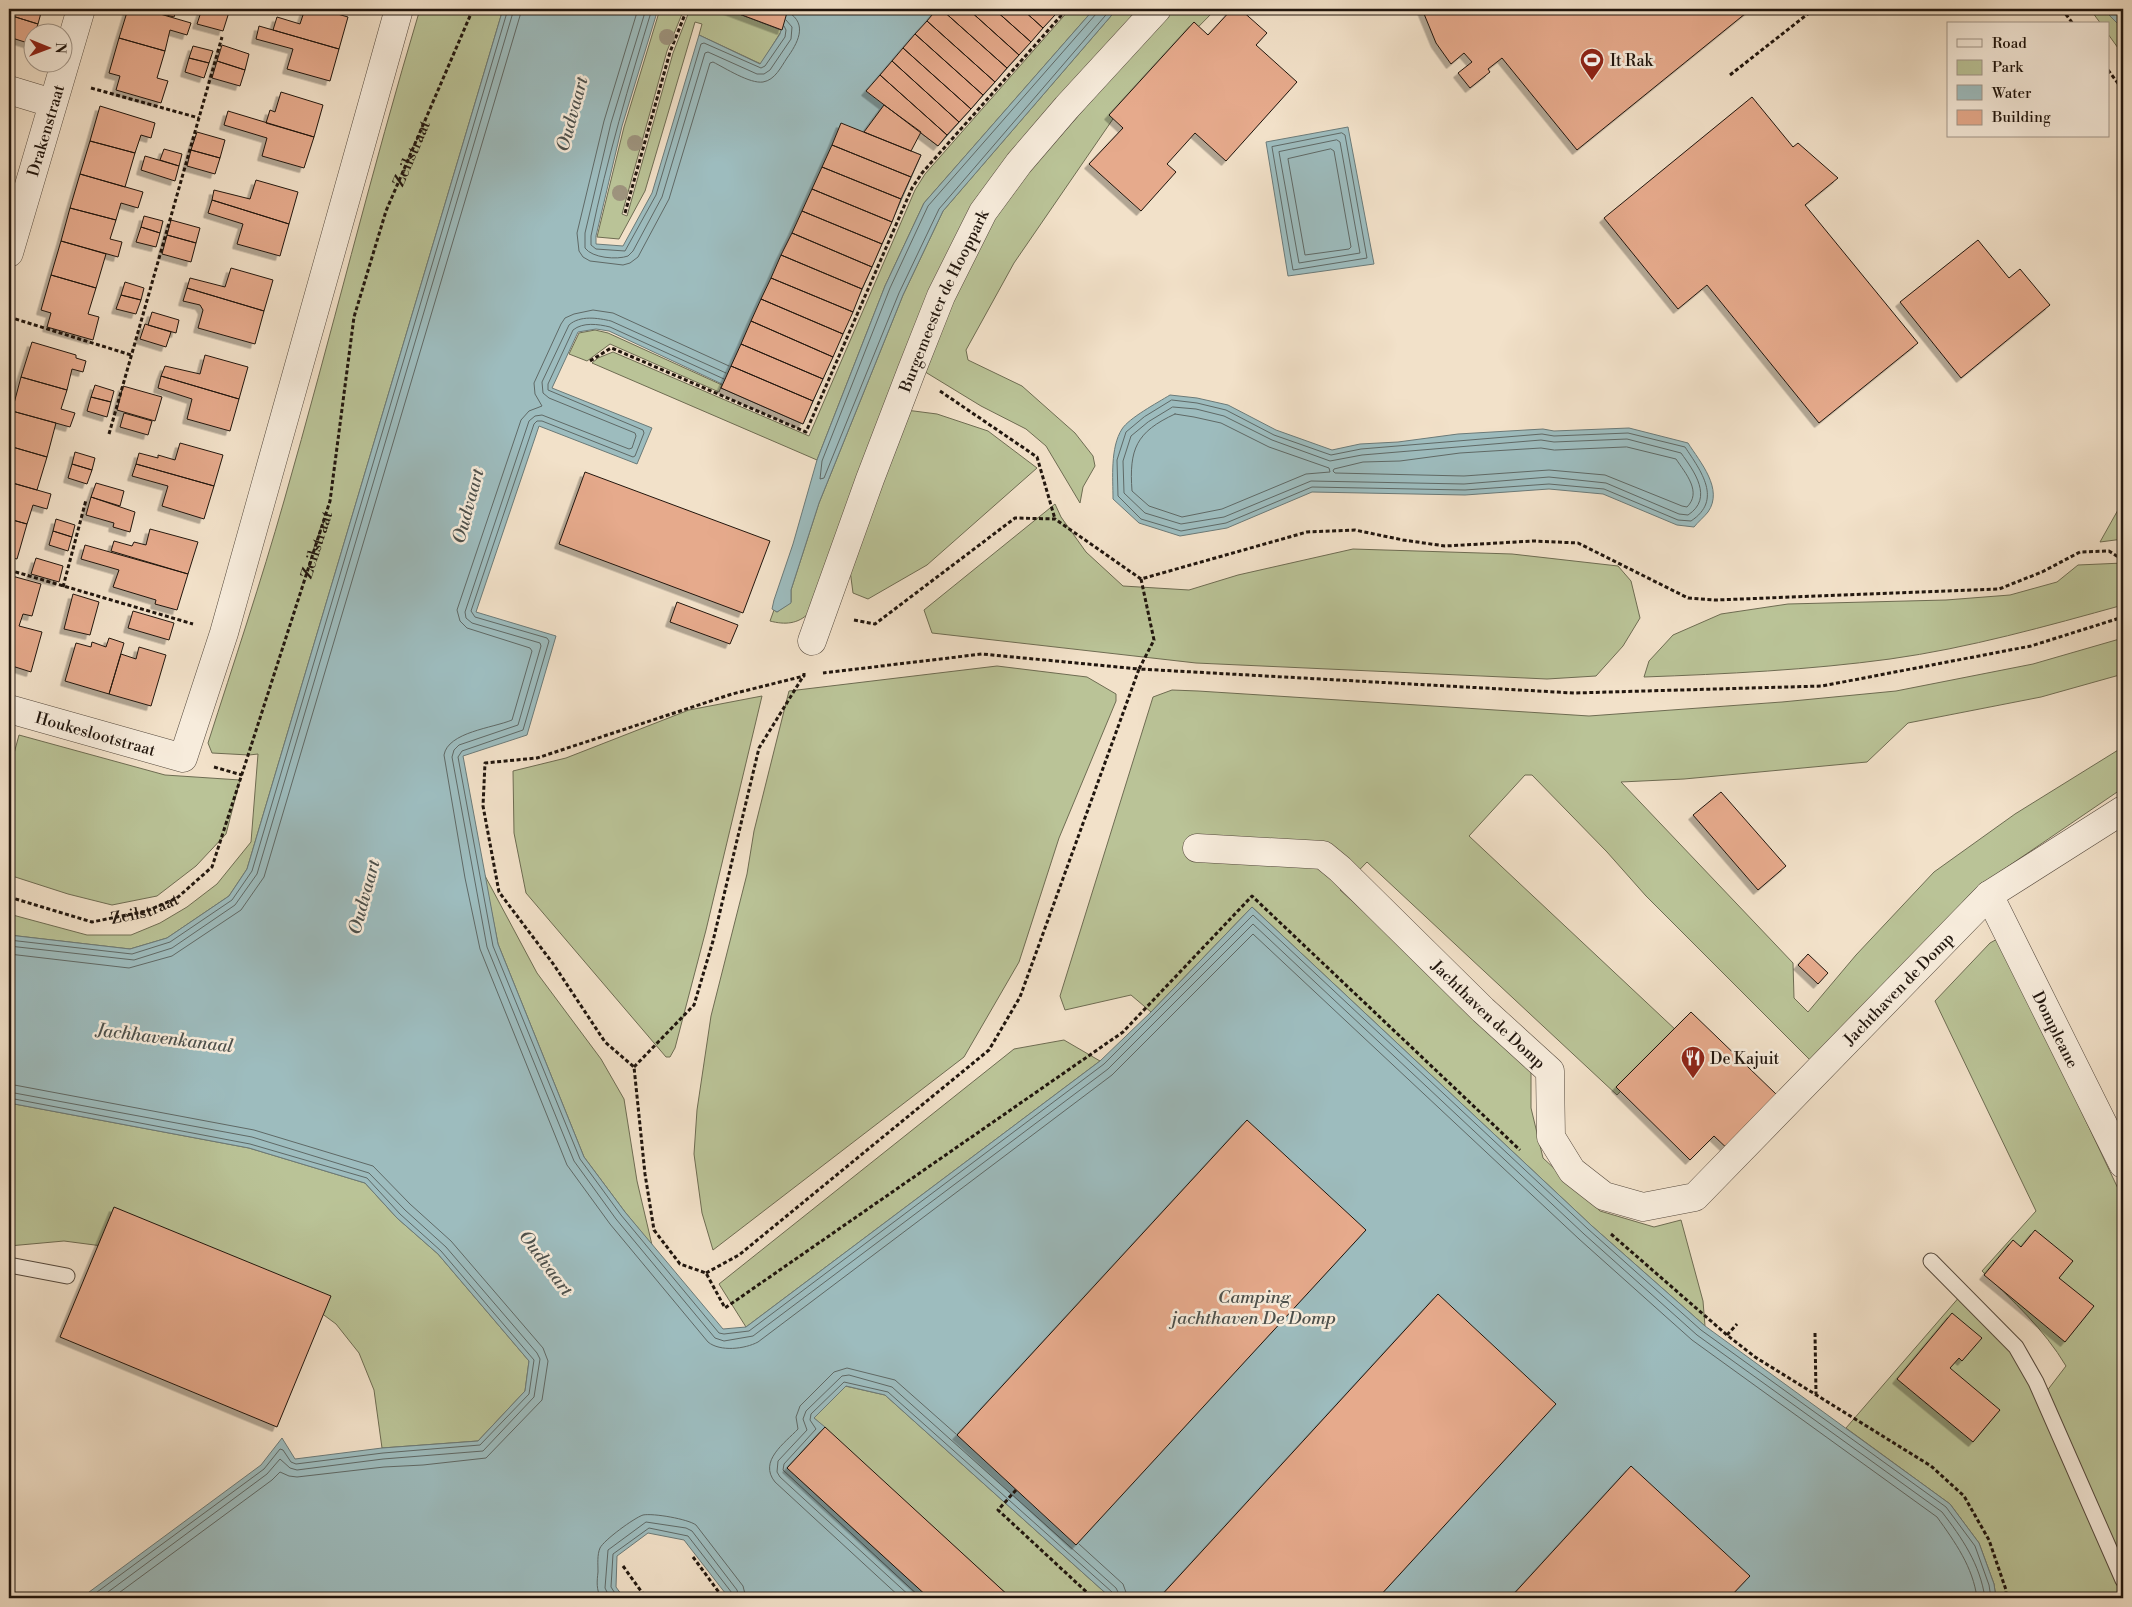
<svg xmlns="http://www.w3.org/2000/svg" width="2132" height="1607" viewBox="0 0 2132 1607" font-family="'Libre Bodoni',serif">
<style>
.green{fill:#bac397;stroke:#6e6c52}
.water{fill:#9dbcbe;stroke:#6b7a78}
.lines{fill:none;stroke-linecap:round;stroke-linejoin:round}
.shore{stroke:#5f6966;stroke-width:1}
.building{fill:#e6aa8c;stroke:#21160e;filter:url(#shadow)}
.lane-casing{stroke:#55493d;stroke-width:17}
.street-casing{stroke:#55493d;stroke-width:29}
.path{stroke:#21160e;stroke-width:3;stroke-dasharray:4 2.5;stroke-linecap:butt}
.lane{stroke:#f7ecdc;stroke-width:15}
.street{stroke:#f7ecdc;stroke-width:28}
.tree{fill:#9d937d}
.labels{text-anchor:middle;stroke-width:5;stroke-linejoin:round;paint-order:stroke}
.poi-label{font-size:16px;fill:#21160e;stroke:#f7ecdc;text-anchor:start}
.street-label{font-size:16px;fill:#21160e;stroke:#f7ecdc}
.water-label{font-size:18px;font-style:italic;fill:#4c504c;stroke:#f7ecdc}
</style>
<defs>
<filter id="shadow"><feDropShadow dx="-4.5" dy="4.5" stdDeviation="0" flood-color="#0004"/></filter>
</defs>
<rect width="100%" height="100%" fill="#f2e1c9"/>
<filter id="stains"><feTurbulence type="fractalNoise" baseFrequency=".004" numOctaves="4"/><feColorMatrix values="0 0 0 0 .2 0 0 0 0 .09 0 0 0 0 .02 0 0 0 .5 -.17"/></filter>
<radialGradient id="worn" r=".72"><stop offset=".6" stop-color="#630" stop-opacity="0"/><stop offset="1" stop-color="#630" stop-opacity=".3"/></radialGradient>
<path class="green" d="M420,9h83l-256,860 -18,27 -62,42 -37,11 -121,-14v-21l78,21h44l29,-12 27,-16 30,-23 34,-42 7,-88 -9,1 -37,-2 -4,-10c26,-81 53,-161 76,-242 47,-164 87,-329 136,-492z
M660,9h24l-17,42 -45,163 5,2 46,-163 17,-44h36l56,21 -21,34 -62,-29 3,-11 -7,-2 -50,169 -26,48 -22,-2 27,-110z
M1070,9h24l-170,194 -39,83 -68,174 -225,-97 6,-5 15,-6 196,84 106,-246 10,-16z
M1117,9h28l-132,145 -204,459c-11,11 -24,12 -39,8l4,-11 3,2 14,-10v-12l28,-87 84,-208 40,-84z
M1172,9h44l-90,91 -112,163 -48,87 2,10 54,26 53,47 18,23 2,10 -12,21 -3,16 -34,-57 -20,-17 -45,-23 -59,-36 27,-70 50,-94z
M2090,9h23l-5,5 15,15v26l-15,-21v-10h-7z
M595,330l13,3 114,52 -3,7 -109,-48 -23,17 -18,-7 10,-21z
M906,410l31,4 51,17 49,37 -110,97 -59,34 -15,-6 -3,-23z
M2123,501v38l-23,3z
M1055,504l6,13 25,35 37,34 66,4 49,-15 115,-26 159,5 106,12 13,15 9,37 -17,28 -27,30 -49,3 -351,-16 -264,-30 -8,-23z
M2123,563v42c-76,21 -154,43 -233,54 -81,11 -164,15 -246,18l5,-16 24,-26 48,-21 67,-10 158,-4 64,-5 47,-13 21,-17z
M2123,638v36l-82,23 -133,26 -41,39 -183,17 -63,3 172,181 1,35 14,14 48,-57 78,-83 81,-58 108,-67v41l-148,101 -162,174 -167,-167 -39,-44 -75,-77h-7l-56,61 209,196 -61,63 -250,-233 -27,28 191,174v44l12,50 57,53 54,16 27,-7 22,81 2,25 -113,-100 -340,-319 -101,105 -20,-17 -66,15 -5,-14 93,-299 19,-7 26,1 391,25 193,-14 114,-11 137,-27z
M997,666l90,11 29,17v7l-57,137 -40,124 -55,95 -251,193 -11,-37 -8,-59 3,-44 14,-94 36,-142 7,-43 35,-140z
M762,696l-56,234 -31,118 -5,9h-4l-140,-164 -12,-60 -1,-62 53,-13 123,-48z
M19,735l146,40 75,5 -14,54 -30,32 -39,30 -45,9 -44,-11 -59,-19v-103z
M484,874l53,99 64,86 23,40 13,82 15,64 -27,-33 -41,-55 -86,-213z
M1999,938l124,261v399h-127l-2,-14 -15,-41 -29,-39 -104,-76 115,-133 69,71 13,30 23,-30c-22,-37 -53,-65 -84,-95l54,-60 -101,-210 55,-58z
M1064,1040l36,21 -354,266 -27,-43 295,-235z
M9,1103l240,45 116,35 32,35 41,36 91,107 -4,30 -47,50 -96,7 -8,-58 -15,-37 -23,-29 -31,-23 -172,-51 -69,-9 -55,5z
M845,1386l40,9 226,203h-100l-197,-180z"/>
<path class="water" d="M503,9h155l-36,117 -26,110v8l27,2 29,-53 47,-158 61,29 20,-30 1,-4 -55,-21h334l-122,137 -54,-41 -19,27 56,23 -118,269 -82,-36 1,-4 -113,-53 -13,-2 -18,3 -26,56 100,40 -15,36 -98,-38 -63,186 80,24 -29,99 -64,21 35,188 86,213 41,55 98,117 23,-2 354,-266 51,-49 101,-105 340,319 113,100 245,178 29,39 15,41 2,14h-885l-226,-203 -39,-9 -32,32 11,9 -38,41 142,130h-200l-45,-58 -36,-7 -31,23 -1,31 8,11h-543l180,-133 21,-27 13,21 87,-11 96,-7 47,-50 4,-30 -91,-107 -41,-36 -32,-35 -116,-35 -240,-45v-168l121,14 37,-11 62,-42 18,-27z
M1094,9h23l-174,202 -40,84 -84,208 -28,87v13l-14,9 -5,-3 2,-9 19,-56 24,-84 68,-174 39,-83z
M2113,9h10v20l-15,-15z
M1348,127l26,137 -86,12 -22,-134z
M1170,395l27,3 31,7 48,25 56,20 28,-6 38,-2 60,-8 85,-5 11,2 75,-3 59,15c12,19 36,46 20,69 -4,5 -10,10 -14,15l-17,-2 -74,-31 -54,-5 -84,6 -153,-3 -85,36 -47,8 -41,-13 -26,-24c0,-21 -3,-51 9,-70 7,-11 35,-26 48,-34z"/>
<g class="lines">
<path class="shore" d="M638,9l-34,112 -27,112 2,18 4,6 7,4 33,4 7,-2 8,-6 31,-58 41,-136 3,-1c12,6 37,22 50,20 12,-2 18,-15 24,-24 10,-14 22,-34 1,-46
M646,9l-35,114 -26,110v15c7,10 32,12 43,8l5,-5 29,-54 43,-144 3,-1 49,22h7l6,-4 21,-31 1,-12 -6,-7
M652,9c-23,75 -45,150 -61,227v9l5,4 29,2 31,-56 45,-151 3,-1 57,25 4,-2 20,-29 1,-7 -2,-4
M1098,9l-2,5 -168,192 -38,82 -68,173 -2,18 4,-1 75,-185 40,-84 172,-200
M1342,133l3,2 22,123 -74,12 -21,-123z
M1337,140l3,2 20,111 -61,10 -20,-111z
M1331,149l3,2 17,96 -2,2 -44,6 -17,-96z
M729,366l-116,-53 -20,-3 -19,4 -9,4 -4,6 -27,59 1,11 7,12 -13,5 -8,9 -64,190 3,11 7,7 63,20 2,3 -20,69c-19,8 -64,12 -68,35l21,123 15,71 87,216 43,59 98,118c12,10 37,7 50,0l354,-267 141,-141 326,305 113,101 245,177c18,25 36,50 40,81
M726,373l-115,-52c-13,-3 -31,-6 -42,4l-27,57 1,11 6,5 86,35 1,3 -4,12 -3,1 -87,-34 -7,1 -6,5 -64,191 1,6 6,5 68,20 1,3 -23,79 -59,20 -5,5 -2,7 35,190 87,214 42,58 99,119 9,3 29,-5 355,-267 145,-145 331,310 113,101 245,177c20,26 38,52 43,86
M724,379l-114,-52c-12,-3 -27,-5 -37,3l-25,54v6l95,40 1,3 -9,23 -2,1 -91,-36h-5l-3,3 -63,187 4,6 72,21 2,3 -26,89 -61,21 -4,6 35,189 87,213 41,56 98,118 5,1 25,-3 355,-267 149,-149 335,314 113,101 245,177 29,39 14,39 2,13
M1172,400l25,3 29,7 48,25 57,20 30,-6 181,-15 12,2 74,-3 57,14c16,24 38,53 6,74l-13,-1 -74,-31 -55,-5 -84,6 -153,-3 -86,36 -45,8 -40,-12 -23,-23 -1,-36 9,-28 18,-15z
M1173,407l23,2 28,7 48,24 58,21 32,-6 179,-15 13,2 73,-3 54,14c13,18 33,45 7,62l-9,-1 -73,-31 -57,-6 -85,7 -153,-3 -87,36 -43,7 -36,-11 -21,-20 -1,-32 8,-25 17,-14z
M1175,414l19,3 27,6 48,24 60,21 1,4 -24,2 -84,35 -40,8 -33,-11 -17,-15c-3,-42 4,-59 43,-77z
M1627,447l49,12c10,15 26,33 11,48l-5,-1 -77,-31 -56,-5 -85,6 -129,-3 -2,-2 1,-2 29,-7 37,-1 60,-8 81,-5 13,2z
M9,940l123,14 38,-12 62,-42 20,-29 256,-862
M9,946l125,14 38,-12 63,-43 22,-31 257,-865
M9,954l120,14 43,-12 69,-46 23,-33 258,-868
M9,1084l245,46 119,36 37,38 41,37 92,107 5,13 -6,39 -56,58 -63,7 -39,2 -87,10 -8,-1 -9,-4 -8,8 -160,118
M9,1092l243,45 117,36 36,37 41,37 91,106 3,6 -6,38 -51,54 -100,8 -86,11 -7,-2 -10,-9 -13,15 -167,124
M9,1098l241,46 117,34 33,36 41,37 93,109 -5,34 -49,51 -97,8 -87,11 -5,-2 -8,-12 -3,-1 -16,20 -175,129
M1079,1544l44,40 5,14
M601,1598c-5,-8 -4,-17 -3,-26 0,-8 -1,-17 2,-24 4,-8 34,-30 43,-33 10,-2 45,4 53,10l47,61 3,12
M610,1598l-5,-10 3,-38 38,-28 40,6 6,3 45,59 2,8
M618,1598l-7,-11 2,-33 36,-26 39,8 44,57 1,5
M901,1598l-126,-116c-17,-21 10,-39 23,-53l-2,-12 4,-11 34,-34 13,-4 48,12 61,54
M912,1598l-132,-121 -3,-5 1,-11 29,-31 -4,-11 3,-8 36,-35 7,-1 43,12 224,201 5,10
M921,1598l-138,-128 1,-6 32,-35 -6,-9 1,-6 33,-32 44,10 224,200 2,6"/>
</g>
<path class="building" d="M10,9h32l-4,15 -29,-9z
M128,9h15l48,14 -4,12 -17,-5 -5,21 -46,-13z
M143,9h34l-3,8z
M202,9h28l-7,22 -26,-7z
M305,9h15l28,8 -9,32 -66,-19 4,-13 23,7z
M726,9h62l-6,21z
M937,9h4l66,59 -12,14 -68,-61z
M941,9h27l51,46 -12,13z
M968,9h26l37,33 -12,13z
M994,9h28l21,19 -12,14z
M1022,9h26l7,6 -12,13z
M1232,9h8l27,24 -11,12 41,37 -71,79 -31,-28 -28,31 9,8 -35,39 -52,-47 34,-36 -14,-13 85,-93 14,13z
M1422,9h329l-174,141 -75,-92 -14,11 2,3 -20,16 -12,-15 14,-11 -8,-9 -13,11 -15,-21z
M9,15l29,9 -3,8h-3l-1,12 -22,-7z
M927,21l68,61 -12,13 -68,-61z
M259,26l80,23 -9,32 -43,-12 6,-20 -37,-10z
M915,34l68,61 -12,14 -68,-61z
M119,38l46,13 -8,27 11,3 -7,22 -45,-13 4,-14 -11,-3z
M222,45l27,9 -4,16 -28,-9z
M193,46l20,5 -4,12 -20,-5z
M903,48l68,61 -12,13 -67,-61z
M189,58l20,5 -5,15 -19,-6z
M217,61l28,9 -5,16 -28,-8z
M892,61l67,61 -12,13 -67,-60z
M880,75l67,60 -9,11 -72,-55z
M281,92l42,13 -9,32 -48,-14 4,-13 5,2z
M1752,97l41,50 5,-4 40,35 -33,27 113,138 -99,80 -112,-138 -29,24 -74,-91z
M884,105l37,27 -10,19 -47,-19z
M100,106l55,17 -4,15 -10,-3 -6,18 -45,-12z
M228,111l86,26 -10,31 -42,-12 5,-18 -43,-13z
M841,123l80,32 -10,22 -79,-32z
M197,132l28,8 -5,18 -29,-8z
M90,141l45,12 -10,34 -45,-13z
M832,145l79,32 -10,22 -79,-32z
M164,149l18,5 -3,12 -19,-6z
M191,150l29,8 -5,16 -28,-8z
M145,156l34,10 -4,15 -34,-11z
M822,167l79,32 -9,23 -80,-33z
M80,174l63,18 -5,16 -17,-5 -5,17 -46,-12z
M256,180l42,12 -9,32 -77,-24 2,-10 36,9z
M812,189l80,33 -10,22 -80,-33z
M212,200l77,24 -9,32 -43,-12 6,-20 -35,-11z
M70,208l46,12 -6,19 12,3 -4,15 -57,-16z
M802,211l80,33 -10,23 -80,-34z
M144,216l19,5 -3,12 -19,-6z
M171,220l29,8 -4,15 -29,-8z
M141,227l19,6 -4,14 -20,-5z
M792,233l80,34 -10,22 -81,-34z
M167,235l29,8 -5,19 -29,-8z
M1978,240l31,38 11,-9 30,36 -89,73 -61,-76z
M61,241l45,13 -10,34 -45,-13z
M781,255l81,34 -9,23 -82,-34z
M231,268l42,12 -9,31 -77,-23 3,-10 35,9z
M51,275l45,13 -8,26 11,3 -6,23 -46,-13 4,-14 -10,-3z
M771,278l82,34 -10,22 -82,-35z
M125,282l19,6 -3,12 -20,-5z
M187,288l77,23 -9,33 -57,-16 5,-18 -3,-5 -17,-4z
M121,295l20,5 -5,14 -20,-5z
M761,299l82,35 -10,23 -82,-36z
M152,312l27,8 -3,13 -28,-8z
M751,321l82,36 -10,22 -82,-35z
M145,324l26,8 -5,15 -26,-8z
M32,342l44,13v3l10,3 -3,11 -11,-3 -5,21 -46,-13z
M741,344l82,35 -10,22 -82,-35z
M205,355l43,12 -9,32 -78,-23 4,-10 35,8z
M731,366l82,35 -10,23 -82,-36z
M161,376l78,23 -9,32 -43,-12 5,-20 -34,-11z
M21,377l46,13 -6,19 14,4 -5,14 -58,-16z
M95,385l19,6 -3,11 -20,-5z
M123,386l39,11 -7,24 -38,-11z
M91,397l20,5 -4,15 -20,-6z
M12,411l44,12 -9,34 -38,-11v-26z
M124,413l28,8 -4,14 -28,-8z
M180,443l43,12 -9,31 -78,-22 3,-11 19,5v-3l17,5z
M9,446l38,11 -10,33 -28,-8z
M75,452l20,6 -3,12 -20,-6z
M72,464l20,6 -5,14 -19,-6z
M136,464l78,22 -10,33 -42,-13 6,-20 -36,-10z
M585,472l185,69 -27,72 -184,-69z
M9,482l42,12 -4,15 -14,-4 -6,19 -18,-5z
M96,483l28,8 -4,15 -29,-9z
M91,497l44,15 -5,20 -17,-5 1,-4 -28,-8z
M9,519l18,5 -10,35 -8,-2z
M56,519l19,6 -3,12 -19,-6z
M150,529l48,13 -10,32 -77,-23 3,-10 18,5 2,-4 12,3z
M53,531l19,6 -4,14 -19,-6z
M85,545l103,29 -11,36 -22,-6 1,-4 -43,-13 6,-17 -38,-11z
M36,558l27,8 -4,16 -28,-8z
M12,576l29,8 -9,32 -9,-2 -4,12 23,6 -11,40 -22,-7v-76z
M73,594l26,8 -9,33 -26,-6z
M677,602l61,23 -8,19 -60,-22z
M133,611l41,12 -5,17 -41,-12z
M109,638l15,5 -15,51 -44,-13 11,-38 15,4 1,-5 14,5z
M139,647l27,8 -15,51 -42,-12 12,-40 15,5z
M1721,792l65,74 -28,24 -65,-75z
M1808,954l20,19 -10,11 -20,-19z
M1691,1012l86,83 -45,58 -18,-17 -24,24 -74,-73z
M1247,1120l119,110 -290,315 -119,-110z
M114,1207l217,89 -54,131 -217,-90z
M2035,1230l38,31 -14,17 35,28 -29,36 -81,-67 29,-35 8,7z
M1438,1294l118,110 -178,194h-219z
M1952,1313l30,25 -20,23 -3,-3 -9,10 50,42 -27,32 -76,-63z
M825,1427l186,171h-82l-142,-130z
M1631,1466l119,110 -21,22h-219z"/>
<g class="lines">
<defs>
<path id="lane" d="M1931,1261l85,86 20,35 87,198
M9,1265l58,11"/>
<g id="street">
<path d="M9,90l43,13"/>
<path id="s2" d="M9,253l72,-244"/>
<path id="s3" d="M812,641l58,-162 41,-107 30,-76 42,-84 36,-49 48,-56 90,-98"/>
<path id="s4" d="M9,709l174,49 41,-125 175,-624"/>
<path id="s5" d="M1197,848l126,7 17,14 143,141 67,61 1,66 21,34 32,25 39,11 52,-10 294,-302 134,-85"/>
<path id="s6" d="M1989,895l134,269"/>
</g>
</defs>
<use href="#lane" class="lane-casing"/>
<use href="#street" class="street-casing"/>
<g class="path">
<path d="M2062,9l11,15"/>
<path d="M2108,70l15,20"/>
<path d="M1730,75l84,-66"/>
<path d="M91,88l108,30"/>
<path d="M625,213l45,-161 17,-43"/>
<path d="M9,317l122,38"/>
<path d="M590,361l21,-13 3,1 192,83 106,-244 10,-15 145,-164"/>
<path d="M940,391l97,66 18,62"/>
<path d="M109,434l113,-397"/>
<path d="M9,570l184,54"/>
<path d="M1141,579l13,61 -15,29 435,24 248,-7 209,-40 92,-29"/>
<path d="M63,587l23,-87"/>
<path d="M854,620l21,4 140,-106 40,1 86,60 166,-47 48,-2 48,10 42,6 89,-5 44,2 110,55 27,2 284,-11 43,-17 38,-20 29,-1 14,9"/>
<path d="M804,673v3l-72,18 -195,64 -52,5 -2,43 16,86 55,73 51,77 29,25 11,107 9,56 26,34 26,9 19,35 398,-276 129,-136 268,254"/>
<path d="M214,767l28,8"/>
<path id="s1" d="M9,897l83,25 55,-11 30,-13 35,-31 118,-366 24,-184 32,-106 87,-202"/>
<path d="M634,1067l60,-62 19,-64 46,-193 45,-73"/>
<path d="M1611,1234l116,101 28,22 176,109 33,30 25,44 17,50v8"/>
<path d="M706,1273l33,-18 250,-205 31,-53 119,-328 -157,-15 -159,19"/>
<path d="M1815,1333l1,61"/>
<path d="M1727,1335l10,-11"/>
<path d="M1016,1490l-18,20 95,88"/>
<path d="M693,1557l30,41"/>
<path d="M623,1566l23,32"/>
</g>
<use href="#lane" class="lane"/>
<use href="#street" class="street"/>
</g>
<g class="tree">
<circle cx="667" cy="37" r="8"/>
<circle cx="635" cy="143" r="8"/>
<circle cx="620" cy="193" r="8"/>
</g>
<defs>
<symbol id="stadium-pin" viewBox="-11 -11 22 30"><path d="M0 17L-7.5 6A9.5 9.5 0 1 1 7.5 6Z" fill="#8f2418" stroke="#f7ecdc"/><path d="M0-5a6.5 5 0 1 0 0 10a6.5 5 0 1 0 0-10ZM-3.5-1.8h7v3.6h-7Z" fill="#fff"/></symbol>
<symbol id="restaurant-pin" viewBox="-11 -11 22 30"><path d="M0 17L-7.5 6A9.5 9.5 0 1 1 7.5 6Z" fill="#8f2418" stroke="#f7ecdc"/><path d="M-5-6h1v4h1v-4h1v4h1v-4h1v5L-1.5 .5V6h-2V.5L-5-1ZM5-6V6H3V1.5H1.5Q1.5-4 5-6Z" fill="#fff"/></symbol>
</defs>
<g fill-rule="evenodd">
<use href="#stadium-pin" x="1578" y="46" width="28" height="38"/>
<use href="#restaurant-pin" x="1679" y="1044" width="28" height="38"/>
</g>
<g class="labels">
<g class="poi-label">
<text x="1610" y="66">It Rak</text>
<text x="1710" y="1064">De Kajuit</text>
</g>
<g class="street-label">
<text dy="6" stroke="none"><textPath href="#s2" startOffset="128">Drakenstraat</textPath></text>
<text dy="6" stroke="none"><textPath href="#s1" startOffset="966">Zeilstraat</textPath></text>
<text dy="6" stroke="none"><textPath href="#s3" startOffset="365">Burgemeester de Hooppark</textPath></text>
<text dy="6" stroke="none"><textPath href="#s1" startOffset="561">Zeilstraat</textPath></text>
<text dy="6" stroke="none"><textPath href="#s4" startOffset="90">Houkeslootstraat</textPath></text>
<text dy="6" stroke="none"><textPath href="#s1" startOffset="141">Zeilstraat</textPath></text>
<text dy="6" stroke="none"><textPath href="#s5" startOffset="971">Jachthaven de Domp</textPath></text>
<text dy="6" stroke="none"><textPath href="#s5" startOffset="356">Jachthaven de Domp</textPath></text>
<text dy="6" stroke="none"><textPath href="#s6" startOffset="150">Dompleane</textPath></text>
</g>
<g class="water-label">
<text transform="translate(572 114) rotate(-75)" y="6">Oudvaart</text>
<text transform="translate(468 506) rotate(-75)" y="6">Oudvaart</text>
<text transform="translate(364 897) rotate(-75)" y="6">Oudvaart</text>
<text transform="translate(165 1038) rotate(7)" y="6">Jachhavenkanaal</text>
<text transform="translate(546 1263) rotate(53)" y="6">Oudvaart</text>
<text x="1254" y="1303">Camping<tspan x="1254" dy="21">jachthaven De Domp</tspan></text>
</g>
</g>
<rect width="2132" height="1607" fill="none" stroke="#f2e1c9" stroke-width="30"/>
<rect x="10" y="10" width="2112" height="1587" fill="none" stroke="#21160e" stroke-width="2.5"/>
<rect x="15" y="15" width="2102" height="1577" fill="none" stroke="#21160e"/>
<rect x="1947" y="22" width="162" height="115" fill="#f7ecdc" stroke="#a1968a"/>
<rect x="1957" y="39" width="25" height="8" fill="#f7ecdc" stroke="#a1968a"/>
<text x="1992" y="48" font-size="15" fill="#21160e">Road</text>
<rect x="1957" y="60" width="25" height="15" fill="#bac397" stroke="#a1968a"/>
<text x="1992" y="72" font-size="15" fill="#21160e">Park</text>
<rect x="1957" y="85" width="25" height="15" fill="#9dbcbe" stroke="#a1968a"/>
<text x="1992" y="98" font-size="15" fill="#21160e">Water</text>
<rect x="1957" y="110" width="25" height="15" fill="#e6aa8c" stroke="#a1968a"/>
<text x="1992" y="122" font-size="15" fill="#21160e">Building</text>
<g transform="translate(48 48) rotate(91)"><circle r="24" fill="#f7ecdc" stroke="#a1968a"/>
<path d="M0-4L9 19L0 12L-9 19Z" fill="#8f2418"/>
<text y="-8" font-size="14" font-weight="bold" text-anchor="middle" fill="#21160e">N</text>
</g>
<rect width="100%" height="100%" filter="url(#stains)"/>
<rect width="100%" height="100%" fill="url(#worn)"/>
</svg>
